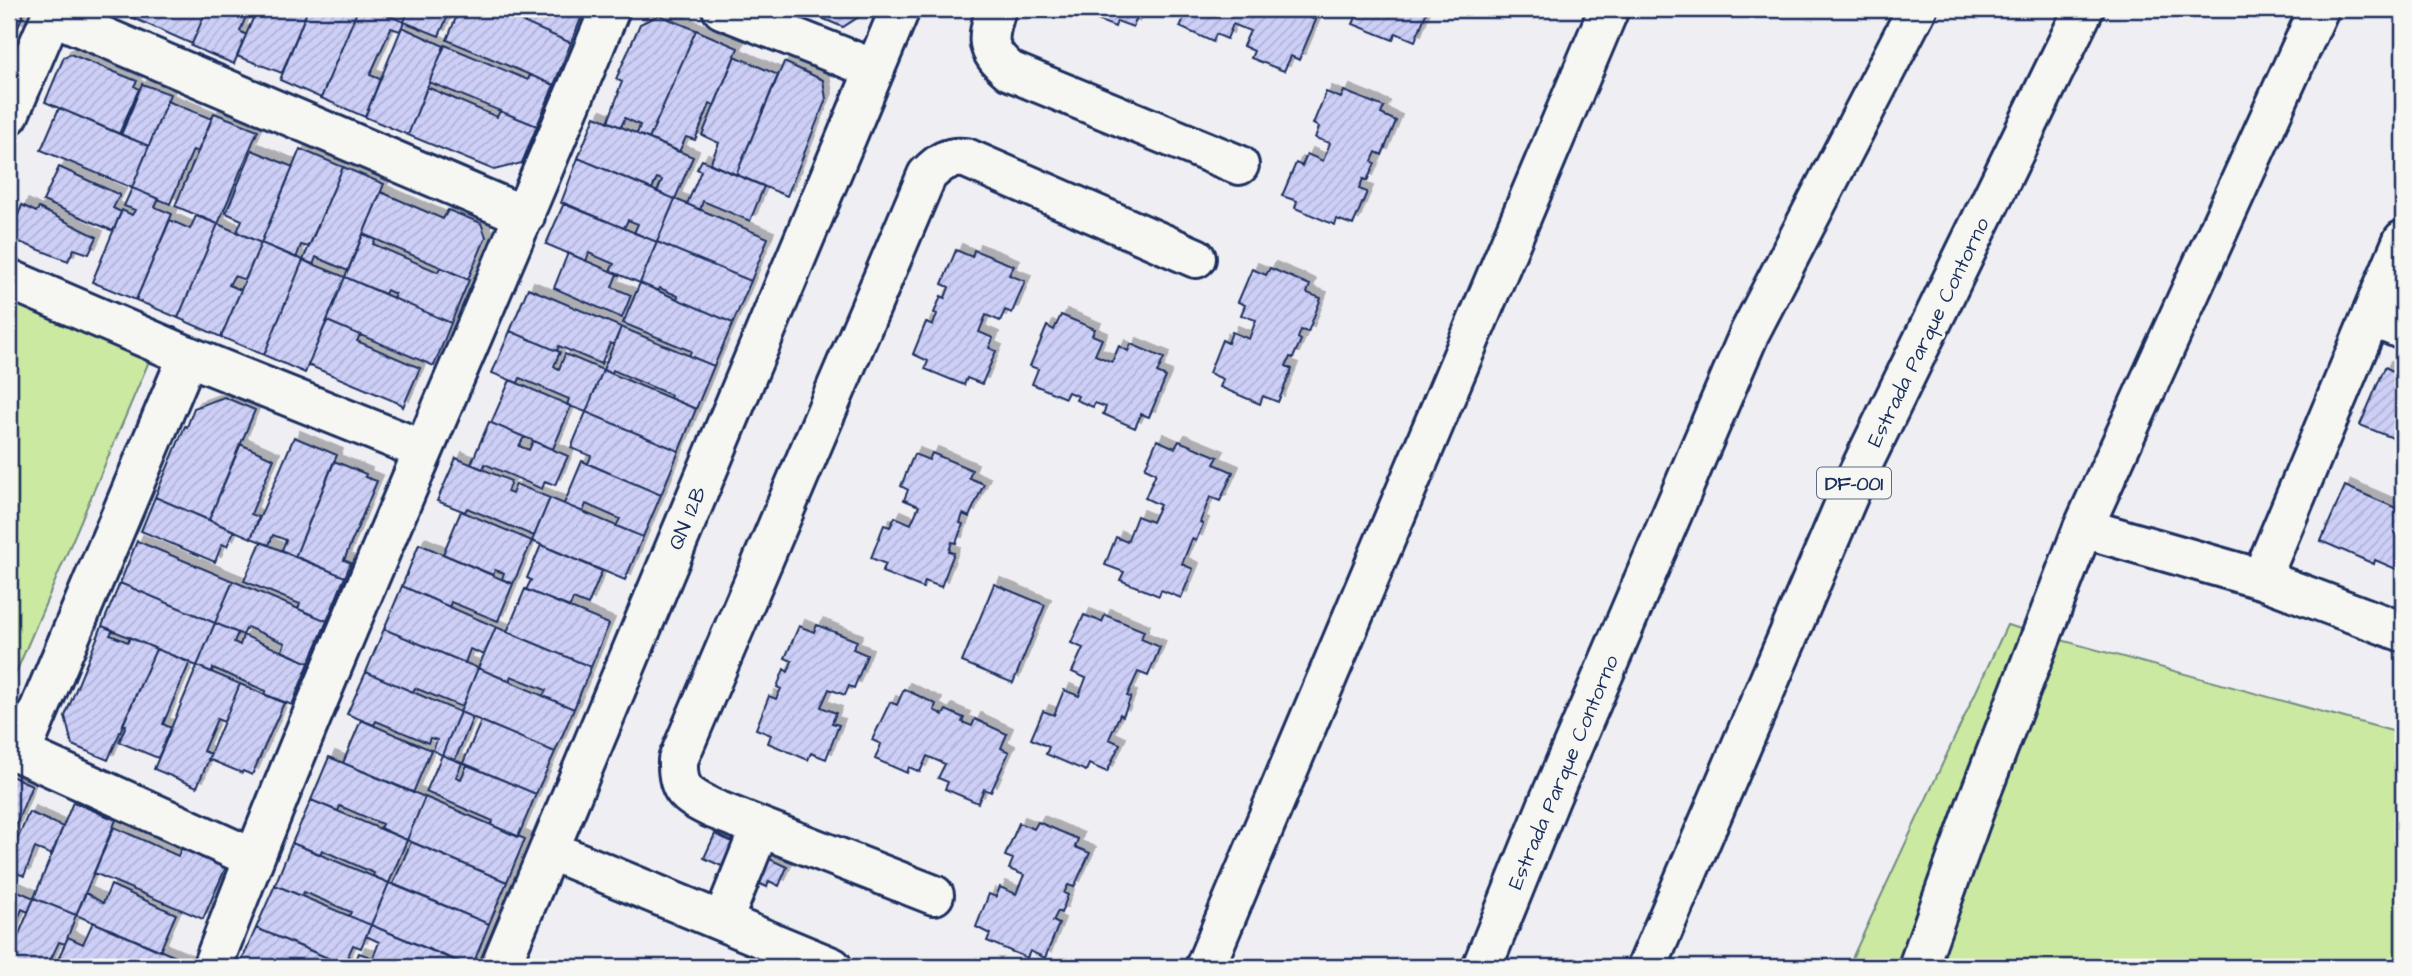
<svg xmlns="http://www.w3.org/2000/svg" width="2412" height="976" viewBox="0 0 2412 976" font-family="'Architects Daughter',sans-serif">
<style>
.park{fill:#cbe9a1;stroke:#738c80;stroke-width:2}
.building{fill:url(#building-hatch);stroke:#1b2f5e;stroke-width:2;filter:url(#shadow)}
.lines{fill:none;stroke-linecap:round;stroke-linejoin:round}
.minor-casing{stroke:#1b2f5e;stroke-width:44}
.major-casing{stroke:#1b2f5e;stroke-width:44}
.highway-casing{stroke:#1b2f5e;stroke-width:44}
.minor{stroke:#f6f6f2;stroke-width:38}
.major{stroke:#f6f6f2;stroke-width:38}
.highway{stroke:#f6f6f2;stroke-width:38}
.labels{text-anchor:middle;stroke-width:6;stroke-linejoin:round;paint-order:stroke}
.shield{fill:#f6f6f2;stroke:#5d6b8a;stroke-width:2}
.shield-label{font-size:19px;font-weight:bold;fill:#1b2f5e}
.street-label{font-size:21px;fill:#1b2f5e;stroke:#f6f6f2}
</style>
<defs>
<pattern id="building-hatch" width="6" height="6" patternUnits="userSpaceOnUse" patternTransform="scale(1.75)"><rect width="6" height="6" fill="#cdcff7"/><path d="M-1 1l2-2M0 6l6-6M5 7l2-2" fill="none" stroke="#afb2d6"/></pattern>
<filter id="shadow"><feDropShadow dx="6" dy="-6" stdDeviation="0" flood-color="#0004"/></filter>
</defs>
<rect width="100%" height="100%" fill="#eeeef3"/>
<filter id="ink" filterUnits="userSpaceOnUse"><feTurbulence type="fractalNoise" baseFrequency=".0143" numOctaves="2"/><feDisplacementMap in="SourceGraphic" scale="14" xChannelSelector="R" yChannelSelector="G"/><feConvolveMatrix kernelMatrix="1 2 1 2 8 2 1 2 1" color-interpolation-filters="sRGB"/></filter>
<g filter="url(#ink)">
<path class="park" d="M9,298l141,61 -141,330z
M2007,625l396,109v233h-555z"/>
<path class="building" d="M9,9h16l-8,20 -8,-4z
M113,9h94l-15,35z
M207,9h42l-9,22 6,4 -12,29 -43,-18z
M257,9h51l-26,64 -45,-17z
M308,9h50l-37,89 -41,-18z
M358,9h15l31,13 -4,9 -9,-3 -21,47 10,4 -15,38 -44,-19z
M373,9h36l-5,13z
M409,9h42l-12,27 -35,-14z
M473,9h20l78,34 -17,42 -107,-45 12,-30 12,5z
M493,9h92l-14,34z
M800,9h71l-28,18z
M1075,9h65l-7,18 -16,-6 -2,6 -40,-16z
M1180,9h132l-4,8 8,3 -17,40 -8,-4 -7,15 -33,-13 3,-7 -11,-5 7,-15 -17,-7 -6,15 -11,-5 -3,8 -33,-15 6,-14z
M1342,9h78l7,2 -12,30 -19,-8 -3,7 -40,-16 4,-9z
M659,15l37,15 -47,109 -12,-5 3,-9 -15,-7 -4,9 -13,-5 11,-30h-1l4,-10 -6,-3 24,-55z
M402,27l42,19 -36,89 -43,-18z
M696,30l42,18 -24,58 -4,-2 -15,36 -9,-3 -7,15 -30,-13z
M445,45l83,35 2,-5 24,10 -17,41 -108,-44z
M70,54l67,27 -3,5 5,3 -20,45 -74,-32 19,-45z
M735,56l43,19 -42,100 -26,-11 9,-21 -17,-8z
M784,62l39,18 3,19 -39,97 -51,-21z
M142,84l28,10 -21,52 -28,-11z
M427,87l70,30 3,-6 37,15 -15,37 -28,7 -86,-35z
M1344,91l40,16 -3,7 15,7 -14,34 -6,-3 -4,9 3,2 -8,18 -4,-2 -4,10 8,3 -14,33 -16,-6 -2,6 -40,-17 2,-7 -15,-5 14,-33 6,3 5,-12 16,7 7,-18 -15,-5 4,-11 -6,-3 13,-32 15,6z
M167,101l45,18 -14,33 -5,-2 -23,54 -38,-16z
M59,108l90,38 -17,42 -91,-38z
M214,113l44,17 -40,94 -43,-18z
M595,116l98,41 -18,42 -18,-7 5,-12 -5,-2 -5,11 -74,-31z
M300,149l43,18 -34,80 -8,-2 -5,13 -35,-15z
M252,150l41,17 -32,76 -24,-11 5,-12 -16,-7z
M578,158l97,41 -18,43 -23,-9 4,-9 -10,-4 -4,8 -63,-25z
M702,160l62,26 -14,35 -47,-20 -3,9 -13,-6 14,-33 -4,-2z
M59,167l61,28 -7,13 8,4 -8,19 -70,-30z
M343,167l41,17 -36,87 -32,-14 -3,8 -10,-5z
M132,188l27,11 -4,8 17,7 -36,86 -44,-18 30,-72 10,5 3,-5 -11,-4z
M381,192l62,27 5,-9 33,13 5,14 -18,42 -105,-45z
M675,199l93,39 -17,43 -94,-39z
M564,203l93,39 -17,41 -30,-12 4,-7 -25,-11 -3,8 -40,-17z
M22,205l14,7 3,-4 58,29 -8,17 -15,-5 -6,12 -59,-23z
M196,216l22,8 -40,94 -42,-18 34,-80 20,9z
M218,224l43,19 -16,37 -11,-4 -5,9 12,5 -20,47 -43,-19z
M363,234l12,6 -2,4 65,28 2,-5 29,13 -18,43 -58,-25 2,-4 -8,-4 -2,4 -40,-17z
M657,242l94,39 -18,42 -56,-24 1,-3 -18,-8 -2,3 -18,-8z
M261,243l42,17 -39,95 -43,-18z
M956,250l16,7 2,-7 40,16 -5,9 16,6 -13,32 -7,-3 -5,11 -14,-6 -7,17 14,6 -4,10 7,3 -14,33 -15,-6 -3,7 -39,-16 3,-8 -15,-7 13,-32 7,3 4,-11 -3,-1 7,-17 4,2 4,-11 -7,-3z
M568,253l49,21 -5,13 19,8 -9,23 -68,-30z
M303,260l42,17 -40,96 -41,-18z
M1270,268l40,17 -3,8 14,5 -13,34 -7,-2 -3,8 3,2 -8,18 -3,-1 -4,9 6,3 -14,33 -15,-6 -3,8 -40,-17 3,-8 -14,-6 13,-33 6,3 4,-11 17,7 7,-19 -15,-5 4,-10 -7,-3 14,-33 14,6z
M345,277l106,46 -17,43 -107,-45z
M640,283l93,40 -19,43 -25,-10 2,-5 -68,-28z
M528,288l93,39 -7,18 -4,-2 -9,21 -42,-18 -2,5 -47,-20z
M1061,315l34,14 -3,6 10,4 -7,16 17,7 7,-16 9,5 3,-7 33,14 -7,15 9,4 -17,40 -8,-3 -6,14 -32,-14 3,-7 -11,-4 -2,4 -17,-7 2,-4 -10,-4 -3,6 -33,-14 6,-15 -8,-3 17,-40 7,4z
M327,321l33,14 -3,6 63,27 -17,39 -2,-3 -93,-39z
M621,327l93,39 -18,43 -26,-11 1,-3 -58,-25 -1,3 -9,-3z
M510,331l50,21 -6,14 5,3 6,-15 38,16 -17,42 -19,-7 2,-6 -49,-21 -2,5 -26,-10z
M2385,367l18,9v66l-43,-17z
M603,370l93,39 -17,42 -93,-39z
M510,380l61,26 -18,43 -62,-26z
M224,397l31,13 -46,110 -54,-23 30,-71 2,1 7,-19z
M586,412l93,39 -18,44 -73,-31 3,-8 -20,-8z
M489,422l35,15 -5,9 10,4 4,-9 35,15 -13,29 -10,-4 -3,8 -57,-25 -2,5 -12,-5z
M294,437l43,18 -42,102 -13,-7 4,-10 -13,-5 -4,10 -18,-7z
M1157,440l18,8 4,-7 39,16 -4,7 19,8 -13,29 -10,-4 -10,25 3,2 -7,17 -4,-2 -10,25 11,5 -12,29 -20,-8 -2,6 -39,-16 4,-8 -19,-7 11,-28 11,5 10,-26 15,6 8,-17 -15,-7 11,-25 -11,-5z
M240,444l34,15 -23,55 8,3 -8,21 -42,-18z
M932,453l40,17 -3,8 15,6 -15,33 -6,-3 -3,9 3,1 -7,19 -4,-1 -3,9 5,2 -13,34 -16,-6 -2,7 -41,-16 4,-8 -15,-6 13,-33 6,2 5,-10 16,7 8,-18 -15,-6 4,-10 -7,-4 13,-32 15,6z
M456,458l55,23 -4,11 5,2 4,-10 34,14 -16,38 -67,-28 -2,4 -28,-11z
M334,461l32,13 -1,3 12,4 -33,79 7,3 -6,14 -50,-20z
M582,461l79,34 -18,42 -27,-11 4,-7 -34,-15 -3,8 -19,-8z
M2345,486l58,25v61l-28,-12 -1,4 -53,-23z
M155,497l79,34 -7,15 -5,-2 -7,18 -74,-31z
M550,498l93,39 -18,43 -93,-39z
M461,511l71,30 -19,43 -11,-5 2,-6 -9,-3 -2,5 -50,-21z
M137,541l96,40 -18,42 -95,-40z
M261,542l84,35 -18,44 -29,-12 2,-5 -56,-23z
M419,544l94,40 -15,37 -47,-19 -2,5 -47,-21z
M541,545l61,26 -14,34 -15,-6 -3,8 -44,-17 5,-10 -4,-2z
M233,581l94,40 -18,42 -27,-12 3,-8 -38,-16 -4,8 -28,-12z
M120,583l95,40 -18,43 -95,-40z
M994,584l51,21 -32,78 -51,-21z
M402,586l94,41 -12,28 -14,-6 -5,14 -81,-34z
M525,589l84,35 -18,43 -84,-35z
M1084,615l18,7 3,-7 39,16 -3,8 19,8 -12,29 -10,-4 -11,24 4,1 -8,19 -3,-2 -11,25 11,5 -13,28 -18,-8 -3,7 -40,-17 3,-7 -18,-8 12,-28 11,4 10,-25 15,6 7,-18 -14,-6 11,-24 -12,-5z
M215,623l23,10 -4,9 6,3 3,-10 66,28 -17,42 -28,-11 2,-3 -53,-23 -1,4 -15,-6z
M817,625l40,16 -4,8 14,6 -13,33 -5,-2 -4,9 -16,-6 -8,18 15,6 -4,10 7,2 -13,34 -15,-6 -3,7 -40,-17 3,-8 -15,-6 13,-33 7,3 5,-10 -4,-2 7,-18 4,3 4,-11 -7,-3 14,-32 15,6z
M102,626l11,4 -3,5 18,7 2,-5 26,12 -48,111 -36,-15 -7,-29z
M496,627l95,40 -17,42 -31,-13 3,-6 -35,-14 -2,5 -31,-13z
M384,629l94,39 -16,39 -47,-19 -2,4 -47,-20z
M156,649l34,13 -27,62 8,4 -13,30 -39,-16 7,-17 -3,-1z
M197,666l43,18 -16,38 -7,-3 -14,32 8,3 -14,33 -43,-18z
M478,668l96,41 -19,43 -95,-40z
M366,672l94,40 -18,43 -9,-5 4,-10 -7,-2 -2,5 -52,-22 -2,4 -27,-11z
M240,684l44,19 -32,72 -9,-4 -1,2 -34,-14z
M904,689l32,15 -2,6 9,5 3,-5 18,8 -2,4 10,4 3,-7 32,15 -6,14 8,4 -18,40 -7,-3 -6,14 -33,-14 3,-7 -10,-4 7,-14 -18,-8 -7,16 -11,-5 -2,6 -32,-14 6,-15 -9,-4 18,-38 7,3z
M460,712l13,5 -18,43 -13,-5z
M361,720l70,30 -18,43 -70,-30z
M481,721l74,31 -19,42 -73,-31z
M442,755l20,8 -6,14 5,2 6,-14 69,29 -18,43 -27,-12 2,-4 -67,-29z
M329,757l96,40 -18,43 -27,-12 2,-4 -42,-18 -2,5 -27,-11z
M9,775l23,10 -23,57z
M425,797l100,42 -18,43 -100,-42z
M311,800l96,40 -18,43 -16,-7 1,-3 -52,-23 -2,4 -28,-11z
M73,802l43,18 -40,95 -42,-17z
M29,812l34,15 -11,28 -17,-7 -11,28 -15,-6v-11z
M1038,822l40,17 -3,8 15,6 -16,34 -6,-2 -4,8 4,2 -7,18 -3,-2 -5,10 6,3 -14,34 -15,-7 -3,7 -40,-17 3,-7 -14,-7 13,-33 7,3 4,-10 16,7 8,-19 -15,-6 4,-10 -8,-3 14,-33 15,6z
M114,827l64,29 4,-9 44,20 -23,52 -109,-46z
M715,834l72,33 -8,19 -10,-5 -2,6 -63,-29z
M411,842l96,40 -18,42 -96,-40z
M292,843l97,40 -18,42 -22,-9 2,-4 -47,-20 -2,4 -27,-11z
M389,883l100,41 -17,43 -101,-42z
M111,885l65,29 -16,37 -84,-36 10,-22 17,10z
M275,885l96,40 -10,23 -8,-3 -9,20 -88,-37z
M9,887l25,11 -6,14 -6,-3 -13,31z
M34,898l42,17 -11,29 -6,-2 -12,25h-38v-9z
M93,922l90,38 3,1 -3,6h-101l-23,-10 9,-20 15,7z
M371,925l92,39 -1,3h-109l6,-14 14,5 6,-16 -13,-6z
M256,928l51,21 42,18h-110z
M59,957l23,10h-27z"/>
<g class="lines">
<defs>
<path id="minor" d="M722,9l152,60
M996,9c-9,30 -12,40 14,62l229,94
M52,15l473,201
M9,115l45,-106
M9,279l179,77 235,94
M2372,317l31,13
M2083,528l178,51 142,53
M2261,579l142,-339
M9,748l244,110
M21,753l167,-397
M549,850l283,117
M934,895l-223,-87c-25,-13 -34,-17 -33,-48l249,-585c13,-13 21,-19 39,-17l230,100
M723,920l37,-92
M212,967c123,-323 267,-638 398,-958
M500,967l400,-958"/>
<path id="major" d="M1205,967l404,-958
M1918,967l60,-167 105,-272 236,-519"/>
<path id="highway" d="M1482,967l68,-168 200,-467 167,-323
M1647,967l207,-485 230,-473"/>
</defs>
<use href="#minor" class="minor-casing"/>
<use href="#major" class="major-casing"/>
<use href="#highway" class="highway-casing"/>
<use href="#minor" class="minor"/>
<use href="#major" class="major"/>
<use href="#highway" class="highway"/>
</g>
</g>
<g class="labels">
<rect class="shield" x="1817" y="467.5" width="74" height="31" rx="5"/>
<g class="shield-label">
<text x="1854" y="490">DF-001</text>
</g>
<g class="street-label">
<text transform="translate(1928 332) rotate(-64)" y="7">Estrada Parque Contorno</text>
<text transform="translate(687 518) rotate(-67)" y="7">QN 12B</text>
<text transform="translate(1563 772) rotate(-67)" y="7">Estrada Parque Contorno</text>
</g>
</g>
<rect width="2412" height="976" fill="none" stroke="#f6f6f2" stroke-width="35"/>
<rect x="18" y="18" width="2377" height="941" fill="none" stroke="#1b2f5e" stroke-width="2.5" filter="url(#ink)"/>
</svg>
